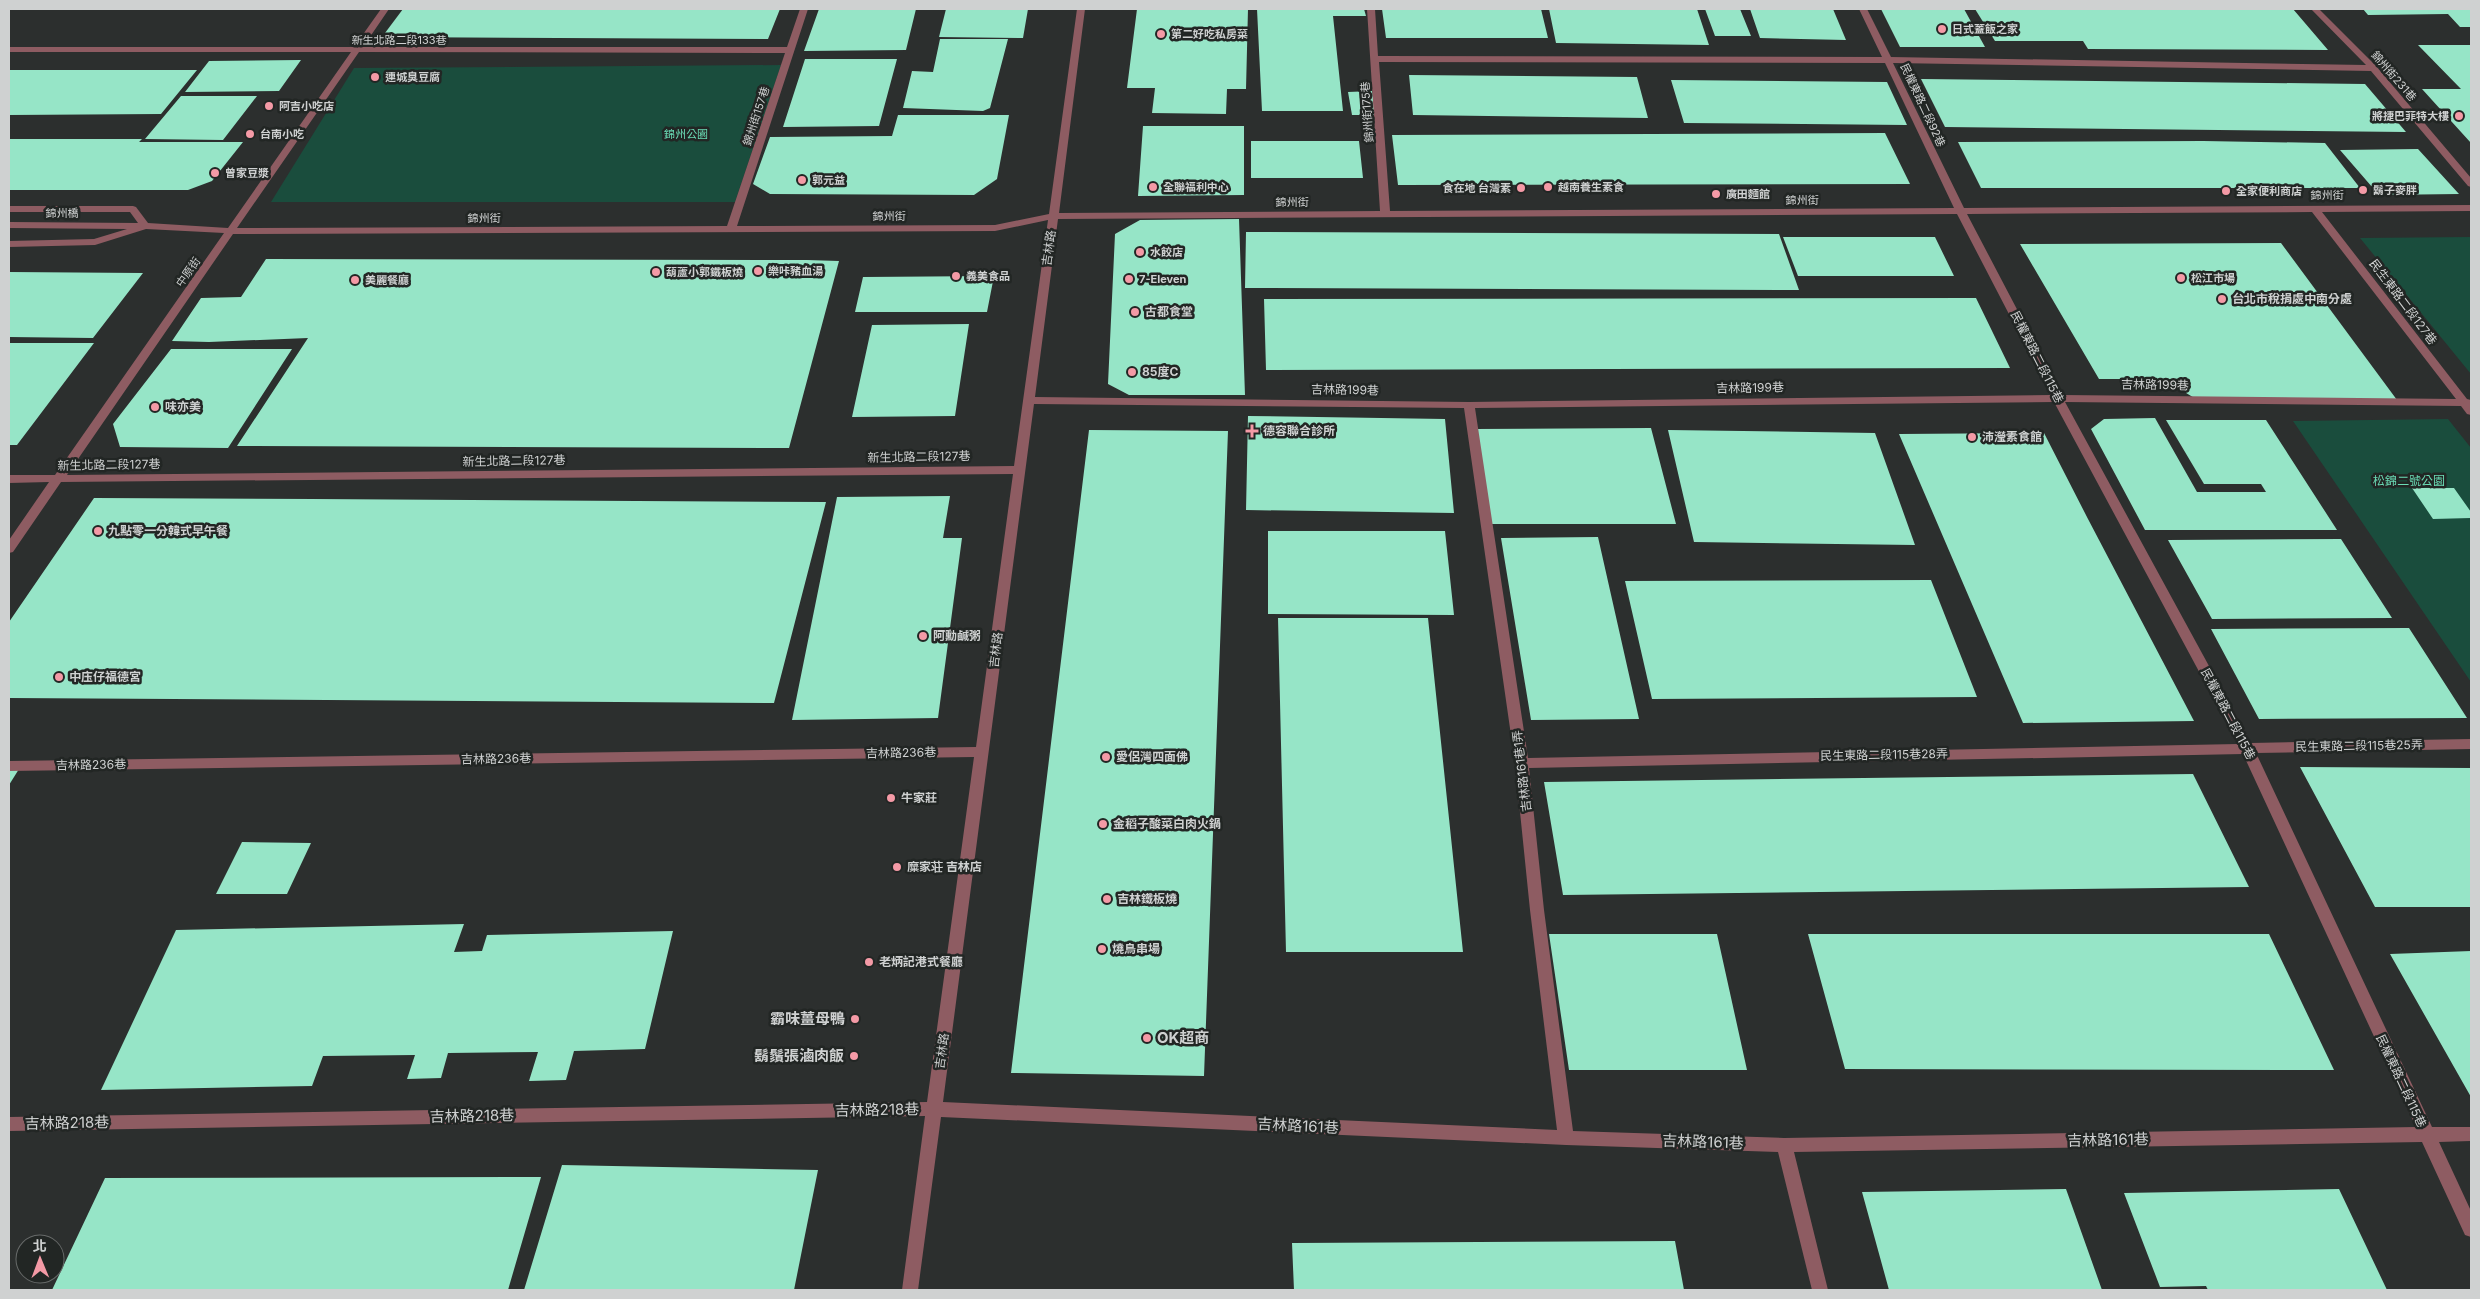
<svg xmlns="http://www.w3.org/2000/svg" width="2480" height="1299" viewBox="0 0 2480 1299" font-family="Inter,'Noto Sans TC',sans-serif">
<style>
.green{fill:#1a4d3d}
.building{fill:#96e5c7}
.lines{fill:none;stroke-linecap:round;stroke-linejoin:round}
.minor{fill:#8e5c62;fill-rule:evenodd}
.poi-dot{fill:#f49aa6;stroke:#222624;stroke-width:2}
.labels{text-anchor:middle;stroke-width:5;stroke-linejoin:round;paint-order:stroke}
.far-poi-label{font-size:11px;font-weight:bold;fill:#cfd1d1;stroke:#222624;text-anchor:start}
.far-street-label{font-size:11px;fill:#cfd1d1;stroke:#222624}
.far-park-label{font-size:11px;fill:#6adcb5;stroke:#222624}
.street-label{font-size:12px;fill:#cfd1d1;stroke:#222624}
.poi-label{font-size:12px;font-weight:bold;fill:#cfd1d1;stroke:#222624;text-anchor:start}
.park-label{font-size:12px;fill:#6adcb5;stroke:#222624}
.near-poi-label{font-size:15px;font-weight:bold;fill:#cfd1d1;stroke:#222624;text-anchor:end}
.near-street-label{font-size:15px;fill:#cfd1d1;stroke:#222624}
</style>
<rect width="100%" height="100%" fill="#2c2f2e"/>
<path class="green" d="M781,65l-46,137h-464l83,-134z
M2471,237v137l-111,-136z
M2448,419l23,29v234l-178,-261z"/>
<path class="building" d="M403,9h377l-12,30 -386,-2z
M819,9h97l-10,41 -102,1z
M946,9h82l-5,29 -84,-1z
M1137,9h111l-2,80h-19l-1,25 -74,-1 3,-25h-28z
M1257,9h107l2,7h-33l10,95h-81z
M1382,9h159l7,29h-162z
M1549,9h148l12,36 -153,-2z
M1705,9h35l11,27h-36z
M1750,9h83l13,31 -86,-2z
M1881,9h83l21,38h-85z
M1975,9h318l35,41 -240,-1 -5,-8h-88z
M2363,9h108v18h-11l-12,-13 -80,1z
M940,39h68l-18,69 -7,3 -80,-3 9,-37 21,1z
M2418,45h53v98l-49,-54h39z
M805,59h92l-18,67 -96,1z
M301,60l-22,31 -94,1 24,-31z
M9,70h188l-36,44 -152,1z
M1409,75l228,2 11,41 -235,-3z
M1921,79l444,5 41,48 -461,-5z
M1671,80l216,2 20,43 -223,-2z
M1372,91l4,24h-24l-4,-23z
M181,96h76l-34,44 -78,-1z
M898,115h111l-12,64 -23,16 -204,-1 -17,-10 17,-47 122,-1z
M1143,126h101v69l-106,1z
M1885,133l25,51 -512,1 -6,-50z
M9,139h133l-3,3h104l-31,39 -24,9h-179z
M1251,141h108l4,37h-112z
M2203,141l122,2 35,45h-379l-23,-46z
M2418,149l41,45 -80,1 -39,-45z
M1239,219l6,176h-116l-21,-11 7,-150 25,-14z
M1246,232l533,2 20,56 -554,-2z
M1783,237h152l19,39h-156z
M2281,243l116,157 -201,-1 -33,-20h-64l-79,-135z
M266,259l541,1 32,1 -50,187 -552,-2 71,-108 -99,4 -37,-1 29,-43 40,-1z
M9,272l134,1 -50,65 -84,-1z
M994,276l-7,36h-132l8,-35z
M1976,298l34,70 -744,2 -2,-71z
M969,324l-14,92 -103,1 20,-92z
M9,343h85l-77,102h-8z
M171,349h121l-64,99 -108,-1 -7,-23z
M1248,416l197,3 9,94 -208,-3z
M2155,418l42,74h69l-5,-8h-57l-38,-64h100l71,110h-192l-54,-101 13,-10z
M1651,428l25,96h-186l-15,-95z
M1089,430l139,1 -24,645 -193,-3z
M1668,430l207,3 40,112 -221,-3z
M2044,433l44,86 106,202 -171,2 -124,-289z
M2412,488h42l17,24v6l-38,1z
M950,496l-7,42h19l-24,180 -146,2 45,-223z
M94,498l219,1 513,3 -52,201 -765,-5v-76z
M1268,531h177l9,84 -186,-1z
M1598,537l41,182 -108,1 -30,-182z
M2341,539l51,79 -180,1 -44,-79z
M1931,580l46,117 -325,2 -27,-118z
M1278,618h150l35,334h-177z
M2409,628l58,90 -208,1 -48,-90z
M2300,767l171,1v139h-96z
M9,769h10l-10,16z
M2193,774l56,113 -686,8 -19,-113z
M242,842l69,1 -24,51h-71z
M464,924l-10,28 28,-1 5,-16 186,-4 -28,118 -71,2 -8,29 -37,1 9,-29 -90,1 -7,25 -34,1 8,-24 -92,1 -11,30 -211,4 75,-160z
M1549,934h168l30,136h-178z
M1808,934h461l65,136 -489,-1z
M2471,951v146l-81,-143z
M562,1165l256,5 -24,120h-270z
M541,1177l-33,113h-456l53,-112z
M2066,1189l36,101h-213l-27,-98z
M2339,1189l48,101h-179l-2,-4 -46,1 -36,-94z
M1675,1241l9,49h-390l-2,-47z"/>
<g class="lines">
<path class="minor" d="M381,9h8l-26,38h424l13,-38h8l-71,217 258,-1 54,-11 28,-205h8l-26,204 321,-2 -13,-202h8l3,47 504,1 -23,-48h8l24,48 475,8 -55,-56h8l57,57 95,112v9l-3,-1 -97,-115 -478,-8 71,145 507,-3v6l-149,1 145,187 4,1v15l-4,-1 -6,-8 -396,-4 186,341 220,-4v10l-215,4 176,374h39v14l-32,1 32,69v26l-6,-2 -43,-93 -628,10 34,138h-16l-34,-138 -212,-7 -625,-28 -23,173h-16l23,-174 -916,15v-14l918,-15 47,-345 -965,14v-10l967,-14 37,-273 -952,8 -48,70 -4,1v-13l40,-58 -40,1v-8h46l169,-242 -78,-4 -51,16 -86,2v-6l85,-2 33,-10 -118,-1v-6l129,1 -8,-11h-121v-6h124l3,1 12,16 80,5 123,-176h-342v-5h345zM359,52l426,1 -58,173 -490,2zM1379,62l506,1 69,145 -564,3zM2312,212l144,187 -394,-4 -95,-181zM1957,214l94,181 -582,7 -434,-5 23,-178zM1048,220l-34,246 -947,9 166,-241 762,-3zM2054,402l184,342 -710,14 -53,-350zM1034,404l430,4 51,355 15,147 27,220 -614,-28zM2243,754l173,373 -632,11 -211,-7 -29,-221 -15,-142z"/>
</g>
<g class="poi-dot">
<circle cx="1942" cy="29" r="5"/>
<circle cx="1161" cy="34" r="5"/>
<circle cx="375" cy="77" r="5"/>
<circle cx="269" cy="106" r="5"/>
<circle cx="2459" cy="116" r="5"/>
<circle cx="250" cy="134" r="5"/>
<circle cx="215" cy="173" r="5"/>
<circle cx="802" cy="180" r="5"/>
<circle cx="1153" cy="187" r="5"/>
<circle cx="1548" cy="187" r="5"/>
<circle cx="1521" cy="188" r="5"/>
<circle cx="2363" cy="190" r="5"/>
<circle cx="2226" cy="191" r="5"/>
<circle cx="1716" cy="194" r="5"/>
<circle cx="1140" cy="252" r="5"/>
<circle cx="758" cy="271" r="5"/>
<circle cx="656" cy="272" r="5"/>
<circle cx="956" cy="276" r="5"/>
<circle cx="2181" cy="278" r="5"/>
<circle cx="1129" cy="279" r="5"/>
<circle cx="355" cy="280" r="5"/>
<circle cx="2222" cy="299" r="5"/>
<circle cx="1135" cy="312" r="5"/>
<circle cx="1132" cy="372" r="5"/>
<circle cx="155" cy="407" r="5"/>
<path d="M1249.5 423.5h5v5h5v5h-5v5h-5v-5h-5v-5h5z"/>
<circle cx="1972" cy="437" r="5"/>
<circle cx="98" cy="531" r="5"/>
<circle cx="923" cy="636" r="5"/>
<circle cx="59" cy="677" r="5"/>
<circle cx="1106" cy="757" r="5"/>
<circle cx="891" cy="798" r="5"/>
<circle cx="1103" cy="824" r="5"/>
<circle cx="897" cy="867" r="5"/>
<circle cx="1107" cy="899" r="5"/>
<circle cx="1102" cy="949" r="5"/>
<circle cx="869" cy="962" r="5"/>
<circle cx="855" cy="1019" r="5"/>
<circle cx="1147" cy="1038" r="5"/>
<circle cx="854" cy="1056" r="5"/>
</g>
<g class="labels">
<g class="far-poi-label">
<text x="1952" y="33">日式蓋飯之家</text>
<text x="1171" y="38">第二好吃私房菜</text>
<text x="385" y="81">連城臭豆腐</text>
<text x="279" y="110">阿吉小吃店</text>
<text x="2449" y="120" text-anchor="end">將捷巴菲特大樓</text>
<text x="260" y="138">台南小吃</text>
<text x="225" y="177">曾家豆漿</text>
<text x="812" y="184">郭元益</text>
<text x="1163" y="191">全聯福利中心</text>
<text x="1558" y="191">越南養生素食</text>
<text x="1511" y="192" text-anchor="end">食在地 台灣素</text>
<text x="2373" y="194">鬍子麥胖</text>
<text x="2236" y="195">全家便利商店</text>
<text x="1726" y="198">廣田麵館</text>
<text x="1150" y="256">水餃店</text>
<text x="768" y="275">樂咔豬血湯</text>
<text x="666" y="276">葫蘆小郭鐵板燒</text>
<text x="966" y="280">義美食品</text>
<text x="2191" y="282">松江市場</text>
<text x="1139" y="283">7-Eleven</text>
<text x="365" y="284">美麗餐廳</text>
</g>
<g class="far-street-label">
<text x="399" y="44">新生北路二段133巷</text>
<text transform="translate(2394 76) rotate(49)" y="4">錦州街231巷</text>
<text transform="translate(1923 105) rotate(65)" y="4">民權東路二段92巷</text>
<text transform="translate(1367 112) rotate(-94)" y="4">錦州街175巷</text>
<text transform="translate(756 116) rotate(-72)" y="4">錦州街157巷</text>
<text x="2327" y="199">錦州街</text>
<text x="1802" y="204">錦州街</text>
<text x="1292" y="206">錦州街</text>
<text x="62" y="217">錦州橋</text>
<text x="889" y="220">錦州街</text>
<text x="484" y="222">錦州街</text>
<text transform="translate(188 272) rotate(-55)" y="4">中原街</text>
</g>
<g class="far-park-label">
<text x="686" y="138">錦州公園</text>
</g>
<g class="street-label">
<text transform="translate(1049 248) rotate(-82)" y="4">吉林路</text>
<text transform="translate(2403 302) rotate(53)" y="4">民生東路二段127巷</text>
<text transform="translate(2037 357) rotate(63)" y="4">民權東路二段115巷</text>
<text transform="translate(2155 385) rotate(1)" y="4">吉林路199巷</text>
<text transform="translate(1750 388) rotate(-1)" y="4">吉林路199巷</text>
<text transform="translate(1345 390) rotate(1)" y="4">吉林路199巷</text>
<text transform="translate(919 457) rotate(-1)" y="4">新生北路二段127巷</text>
<text transform="translate(514 461) rotate(-1)" y="4">新生北路二段127巷</text>
<text transform="translate(109 465) rotate(-1)" y="4">新生北路二段127巷</text>
<text transform="translate(996 650) rotate(-83)" y="4">吉林路</text>
<text transform="translate(2228 714) rotate(62)" y="4">民權東路二段115巷</text>
<text transform="translate(2359 746) rotate(-1)" y="4">民生東路二段115巷25弄</text>
<text transform="translate(901 753) rotate(-1)" y="4">吉林路236巷</text>
<text transform="translate(1884 755) rotate(-1)" y="4">民生東路二段115巷28弄</text>
<text transform="translate(496 759) rotate(-1)" y="4">吉林路236巷</text>
<text transform="translate(91 765) rotate(-1)" y="4">吉林路236巷</text>
<text transform="translate(1522 771) rotate(-97)" y="4">吉林路161巷1弄</text>
<text transform="translate(942 1051) rotate(-82)" y="4">吉林路</text>
<text transform="translate(2401 1081) rotate(65)" y="4">民權東路二段115巷</text>
</g>
<g class="poi-label">
<text x="2232" y="303">台北市稅捐處中南分處</text>
<text x="1145" y="316">古都食堂</text>
<text x="1142" y="376">85度C</text>
<text x="165" y="411">味亦美</text>
<text x="1263" y="435">德容聯合診所</text>
<text x="1982" y="441">沛瀅素食館</text>
<text x="108" y="535">九點零一分韓式早午餐</text>
<text x="933" y="640">阿勳鹹粥</text>
<text x="69" y="681">中庒仔福德宮</text>
<text x="1116" y="761">愛侶灣四面佛</text>
<text x="901" y="802">牛家莊</text>
<text x="1113" y="828">金稻子酸菜白肉火鍋</text>
<text x="907" y="871">糜家荘 吉林店</text>
<text x="1117" y="903">吉林鐵板燒</text>
<text x="1112" y="953">燒鳥串場</text>
<text x="879" y="966">老炳記港式餐廳</text>
</g>
<g class="park-label">
<text x="2409" y="485">松錦二號公園</text>
</g>
<g class="near-poi-label">
<text x="845" y="1024">霸味薑母鴨</text>
<text x="1157" y="1043" text-anchor="start">OK超商</text>
<text x="844" y="1061">鬍鬚張滷肉飯</text>
</g>
<g class="near-street-label">
<text transform="translate(877 1110) rotate(-1)" y="5">吉林路218巷</text>
<text transform="translate(472 1116) rotate(-1)" y="5">吉林路218巷</text>
<text transform="translate(67 1123) rotate(-1)" y="5">吉林路218巷</text>
<text transform="translate(1298 1126) rotate(3)" y="5">吉林路161巷</text>
<text transform="translate(2108 1140) rotate(-1)" y="5">吉林路161巷</text>
<text transform="translate(1703 1142) rotate(2)" y="5">吉林路161巷</text>
</g>
</g>
<rect width="2480" height="1299" fill="none" stroke="#cfd1d1" stroke-width="20"/>
<g transform="translate(40 1259) rotate(359)"><circle r="24" fill="#222624" stroke="#676a69"/>
<path d="M0-4L9 19L0 12L-9 19Z" fill="#f49aa6"/>
<text y="-8" font-size="14" font-weight="bold" text-anchor="middle" fill="#cfd1d1">北</text>
</g>
</svg>
